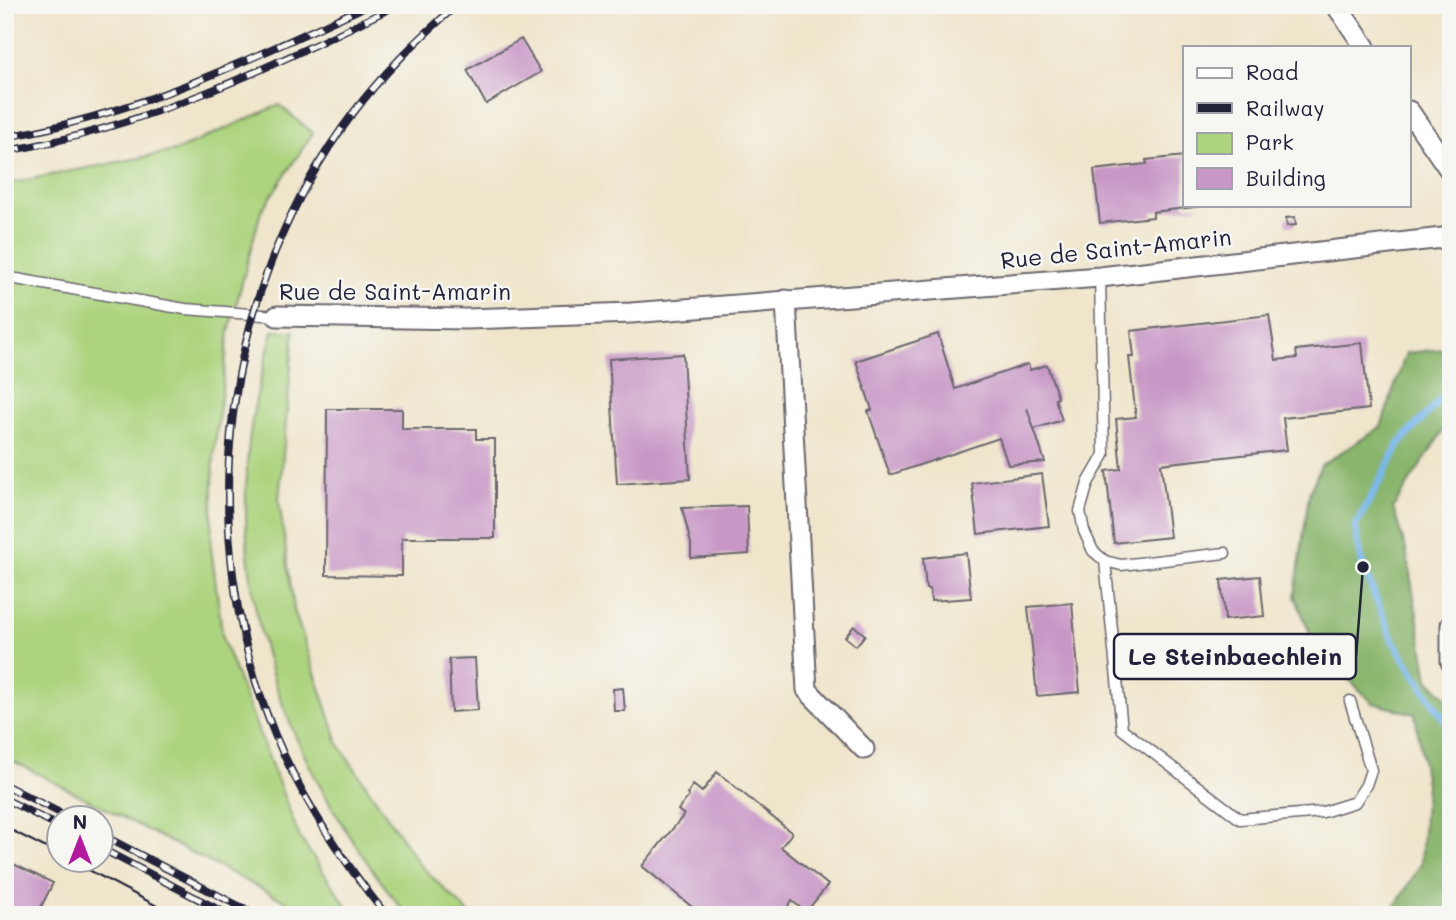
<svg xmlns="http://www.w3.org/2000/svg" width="1456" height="920" viewBox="0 0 1456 920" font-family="Mali,sans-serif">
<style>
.green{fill:#acd37d;stroke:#677a5c;stroke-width:2}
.forest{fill:#89b56c;stroke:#566c54;stroke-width:2}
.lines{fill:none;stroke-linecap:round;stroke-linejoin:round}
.stream{stroke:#7ab7ed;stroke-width:7}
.building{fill:#c897c6}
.lane-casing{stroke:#6a666d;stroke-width:13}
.street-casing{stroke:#6a666d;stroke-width:23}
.lane{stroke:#fff;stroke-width:10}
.street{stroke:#fff;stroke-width:19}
.tram{stroke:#22223b;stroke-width:2}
.rail-casing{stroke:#22223b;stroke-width:8}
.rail{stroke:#f6f6f2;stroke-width:5;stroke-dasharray:16;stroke-linecap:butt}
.labels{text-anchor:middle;stroke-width:5;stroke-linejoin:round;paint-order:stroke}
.street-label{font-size:23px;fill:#22223b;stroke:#f6f6f2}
.leader{fill:none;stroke:#22223b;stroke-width:2.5}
.callout-dot{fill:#22223b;stroke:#f6f6f2;stroke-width:2.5}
.callout{fill:#f6f6f2;stroke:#22223b;stroke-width:2.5}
.callout-label{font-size:24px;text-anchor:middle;font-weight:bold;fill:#22223b}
</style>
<rect width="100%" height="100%" fill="#f6f6f2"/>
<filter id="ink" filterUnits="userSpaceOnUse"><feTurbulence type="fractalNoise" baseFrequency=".0143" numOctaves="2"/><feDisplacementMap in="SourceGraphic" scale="14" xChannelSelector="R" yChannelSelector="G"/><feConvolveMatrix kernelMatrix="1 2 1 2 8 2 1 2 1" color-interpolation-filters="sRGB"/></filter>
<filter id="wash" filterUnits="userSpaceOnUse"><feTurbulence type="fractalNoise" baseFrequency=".00686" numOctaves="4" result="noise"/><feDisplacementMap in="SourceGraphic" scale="28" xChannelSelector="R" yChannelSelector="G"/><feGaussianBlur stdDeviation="1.57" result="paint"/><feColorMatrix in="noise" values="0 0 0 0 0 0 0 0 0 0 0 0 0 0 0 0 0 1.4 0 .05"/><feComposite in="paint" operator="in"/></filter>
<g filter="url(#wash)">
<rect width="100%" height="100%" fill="#efe5ca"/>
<path class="green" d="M279,105l34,28 -52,78 -32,121 -15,122 -3,94 12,92 77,198 53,77h-41l-307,-158v-573l170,-33z
M273,331h21l-15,169 15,110 45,135 81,120 51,50h-64c-106,-131 -171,-278 -160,-448 2,-47 14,-91 26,-136z"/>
<path class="forest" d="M1444,349l7,7v37l-7,36 -51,79 13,42 22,129 23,24v212h-61l31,-51 5,-80 -11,-70 -42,-11 -58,-57 -20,-50 14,-102 12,-29 60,-38 25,-74z"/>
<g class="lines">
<path class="stream" d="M1451,388l-51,55 -45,84 8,40 30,74 58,89"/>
</g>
<g id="blocks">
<path class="building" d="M521,39l20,33 -55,32 -19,-34z
M1185,156v49l18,1 -50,6v5l-53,6 -6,-53 53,-6 -1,-4z
M1295,217l1,8 -9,1 -1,-8z
M1269,315l7,45 21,-2 -1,-8 66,-7 7,66 -86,9 4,32 -126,14 9,73 -56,6 -8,-72 15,-2 -5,-50 20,-2 -7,-60h5l-3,-26z
M938,334l17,55 73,-25 2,6 17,-5 11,33 -3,1 7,21 -28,9 -7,-21 18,54 -37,3 -9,-27 -109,37 -22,-64 4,-1 -16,-49z
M683,354l7,125 -73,5 -8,-125z
M327,409h75v20h74v10h19v99h-93v38l-76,-1z
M1042,474l7,52 -71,8 -6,-51z
M747,506l2,48 -58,4v-14l-9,-36z
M966,553l5,45 -40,3 -1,-12h-4l-3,-31z
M1260,576l4,40 -39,4 -4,-40z
M1072,603l8,89 -43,4 -9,-89z
M854,626l11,9 -9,11 -11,-9z
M475,658l3,52 -27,2 -2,-53z
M623,688l2,23h-11l-1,-22z
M717,772l75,61 -11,14 47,38 -22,27 -14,-11 -11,14h-79l-60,-49 42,-51 -6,-5 11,-14 -2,-2 6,-9 9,7z
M5,860l48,23 -16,32h-32z"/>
</g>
</g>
<g filter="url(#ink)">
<use href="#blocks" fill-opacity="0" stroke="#6a666d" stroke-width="2"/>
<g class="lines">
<defs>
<path id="lane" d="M5,277l180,32 92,7
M1100,277l4,178 -16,28 -8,28 4,20 9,20 12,10 16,4 104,-12
M1105,561l17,168 118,90 83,-7 32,-10 11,-17 5,-15 -21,-69"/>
<path id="street" d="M1336,5l29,42
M1409,111l42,61
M786,300l21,390 57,59
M277,316l190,3 164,-6 469,-36 351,-40
M1451,625v37"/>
</defs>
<use href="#lane" class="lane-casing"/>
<use href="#street" class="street-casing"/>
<use href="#lane" class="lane"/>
<use href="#street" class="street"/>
<path class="tram" d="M5,827l55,28
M70,860l104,55"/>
<defs>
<path id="rail" d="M5,137c129,-21 246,-78 363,-132
M5,151c138,-22 268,-85 392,-146
M5,785l65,33
M5,799l55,28
M102,835l154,80
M102,849l127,66
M386,915c-45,-56 -83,-114 -111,-180 -84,-203 -54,-448 79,-623 30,-40 66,-75 103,-107"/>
</defs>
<use href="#rail" class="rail-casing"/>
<use href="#rail" class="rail"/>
</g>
</g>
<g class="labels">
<g class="street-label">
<text transform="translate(1116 249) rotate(-6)" y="8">Rue de Saint-Amarin</text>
<text x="395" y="300">Rue de Saint-Amarin</text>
</g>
</g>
<path class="leader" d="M1363 567L1356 657"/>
<circle class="callout-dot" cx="1363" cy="567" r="7"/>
<rect class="callout" x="1114" y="634" width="242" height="45" rx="7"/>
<g class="callout-label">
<text x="1235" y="665">Le Steinbaechlein</text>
</g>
<rect width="1456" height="920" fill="none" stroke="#f6f6f2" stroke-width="28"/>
<rect x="1183" y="46" width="228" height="161" fill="#f6f6f2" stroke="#a1a1a9" stroke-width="2"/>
<rect x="1197" y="68" width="35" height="10" fill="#ffffff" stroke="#a1a1a9" stroke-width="2"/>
<text x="1246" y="80" font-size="21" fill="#22223b">Road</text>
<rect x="1197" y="103" width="35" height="10" fill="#22223b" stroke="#a1a1a9" stroke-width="2"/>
<text x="1246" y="116" font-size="21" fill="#22223b">Railway</text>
<rect x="1197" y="133" width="35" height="21" fill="#acd37d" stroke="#a1a1a9" stroke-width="2"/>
<text x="1246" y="150" font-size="21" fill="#22223b">Park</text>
<rect x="1197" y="168" width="35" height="21" fill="#c897c6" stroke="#a1a1a9" stroke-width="2"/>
<text x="1246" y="186" font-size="21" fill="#22223b">Building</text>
<g transform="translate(80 839)"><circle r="33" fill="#f6f6f2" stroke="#a1a1a9" stroke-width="2"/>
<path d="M0-5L12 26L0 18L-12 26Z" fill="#b5179e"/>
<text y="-10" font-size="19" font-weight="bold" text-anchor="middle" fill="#22223b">N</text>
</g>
</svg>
